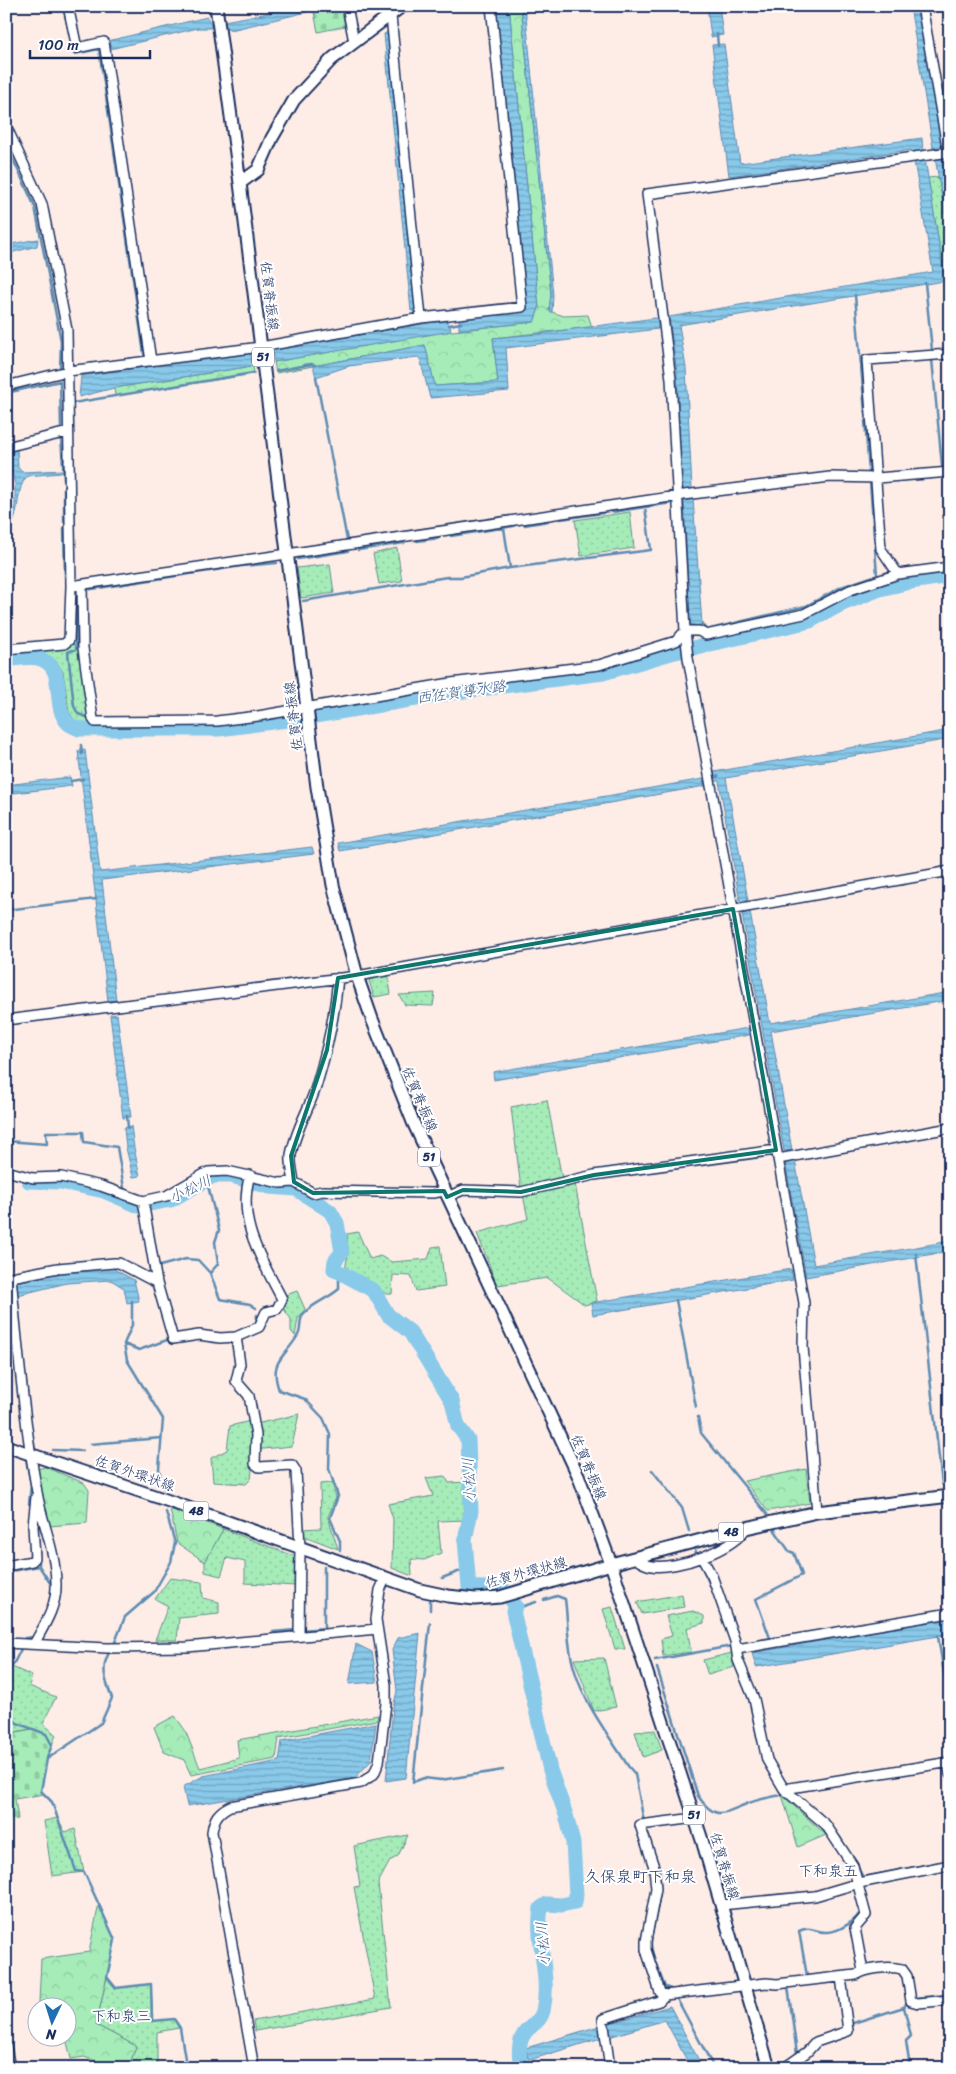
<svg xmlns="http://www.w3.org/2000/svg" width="956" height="2074" viewBox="0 0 956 2074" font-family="Sriracha,'Klee One',sans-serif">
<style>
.grass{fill:url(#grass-dots);stroke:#608e8b}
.forest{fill:url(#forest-crowns);stroke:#608e8b}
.cemetery{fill:url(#cemetery-stones);stroke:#608e8b}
.water{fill:url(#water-rules);stroke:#5d8bb2}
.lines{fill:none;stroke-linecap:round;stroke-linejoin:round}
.stream{stroke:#5d8bb2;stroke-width:2.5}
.river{stroke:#89c9ea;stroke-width:15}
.minor-casing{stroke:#1b2f5e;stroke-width:12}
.major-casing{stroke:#1b2f5e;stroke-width:15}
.minor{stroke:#fff;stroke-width:9}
.major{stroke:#fff;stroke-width:11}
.marked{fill:none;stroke:#0f766e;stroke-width:4;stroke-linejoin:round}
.labels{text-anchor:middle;stroke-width:4;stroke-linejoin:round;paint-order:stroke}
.shield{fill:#fff;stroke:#5f6d8e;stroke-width:1}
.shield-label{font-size:12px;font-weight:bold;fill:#1b2f5e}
.street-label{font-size:14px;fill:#1b2f5e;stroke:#fff}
.water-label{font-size:15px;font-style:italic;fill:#3c5d88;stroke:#fff}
.neighbourhood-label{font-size:15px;fill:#1b2f5e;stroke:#fff}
.quarter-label{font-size:16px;fill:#1b2f5e;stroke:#fff}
</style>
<defs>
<pattern id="grass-dots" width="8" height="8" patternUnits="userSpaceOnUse" patternTransform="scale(1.25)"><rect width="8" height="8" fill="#a6ecb8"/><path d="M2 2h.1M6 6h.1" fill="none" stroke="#8ecba1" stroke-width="1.8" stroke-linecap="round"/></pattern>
<pattern id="forest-crowns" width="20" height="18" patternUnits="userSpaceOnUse" patternTransform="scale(1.25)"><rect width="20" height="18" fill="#a6ecb8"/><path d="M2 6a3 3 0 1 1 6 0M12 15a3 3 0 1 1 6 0" fill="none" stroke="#8ecba1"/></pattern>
<pattern id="cemetery-stones" width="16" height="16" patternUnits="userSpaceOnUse" patternTransform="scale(1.25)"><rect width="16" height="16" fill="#a6ecb8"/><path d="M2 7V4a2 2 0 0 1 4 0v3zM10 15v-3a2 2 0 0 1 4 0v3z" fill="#8ecba1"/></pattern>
<pattern id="water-rules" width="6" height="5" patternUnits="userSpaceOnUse" patternTransform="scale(1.25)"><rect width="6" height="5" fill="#89c9ea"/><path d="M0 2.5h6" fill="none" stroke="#6fa4c1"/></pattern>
</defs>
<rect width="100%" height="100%" fill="#feede7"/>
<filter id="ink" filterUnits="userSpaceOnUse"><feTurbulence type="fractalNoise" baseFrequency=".02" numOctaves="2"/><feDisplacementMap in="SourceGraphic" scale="10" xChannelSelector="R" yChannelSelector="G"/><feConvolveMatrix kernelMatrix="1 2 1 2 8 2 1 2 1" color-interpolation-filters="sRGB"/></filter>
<g filter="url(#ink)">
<path class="grass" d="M938,177l12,64v30l-7,-3 -15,-90z
M630,512l4,36 -53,8 -6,-36z
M397,548l5,33 -23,3 -6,-30z
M330,564l4,29 -33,5 -4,-30z
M80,644l10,81 -13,-1 -8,-12 -6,-40 -7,-11 -15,-8 -35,3v-4z
M388,974l3,20 -17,3 -6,-20z
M435,993l-2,13 -28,-1 -6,-10z
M547,1100l15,79 -41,10 -10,-82z
M575,1184l22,117 -12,4 -37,-27 -51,7 -20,-52 51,-14 -5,-24z
M358,1232l12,27 10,-3 12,6 36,-3 4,-12 8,-1 5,41 -29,4 -5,-15 -18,-1 -1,19h-6l-20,-15 -21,-9 3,-16 -1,-20z
M297,1291l8,18 -7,10 -3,17 -4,-5v-12l-8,-11 3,-13z
M299,1414l-7,32 -38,4 -3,29 -5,5 -33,-2 -2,-24 16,-8 3,-24 20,-5 6,3z
M445,1476l4,7 18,-1 -1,38 -28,1 3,32 -17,7 -13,-1 1,17 -20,-8 1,-49 -5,-15 45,-8 -7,-18z
M332,1483l4,14 -8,20 10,32 -36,-14v-6l19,-1 -1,-44z
M223,1529l74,28 -1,29 -51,-3v-21l-18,-4 -6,18 -16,-4v-10z
M170,1578l32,4 1,16 16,4v12l-40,4 -2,22h-22l13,-34 -13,-7z
M682,1594l2,13 -42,7 -5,-12z
M612,1607l13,42h-10l-12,-40z
M693,1611l11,5v7l-17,5 4,24 -28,4 -2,-17 11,-3 -6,-20z
M732,1653l2,14 -26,8 -5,-15z
M604,1658l12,49 -22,4 -20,-52z
M12,1667l20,9 -3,10 27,11 -13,26 13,12 -4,10c-13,-22 -24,-15 -46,-11v-62z
M655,1730l7,20 -19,7 -8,-25z
M58,1818l7,14 10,-3 9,43 -32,4 -8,-55z
M408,1835l-10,21 -8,5 -12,22 13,124 -136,24 -2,-10 122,-22 -21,-112 6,-1 -6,-40z
M107,1977l9,11 35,-4 2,37 21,-2 5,9 -22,4v35h-28l7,-21 -40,-21z"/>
<path class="forest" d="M509,6h12l30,289 -2,16 15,5 24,-1 4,12 -99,11 5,44 -63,4 -10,-41 -149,28 -2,-11 160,-29 100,-11 5,-14z
M253,366l1,8 -139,22 -1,-8z
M45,1467l39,16 5,7 -2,33 -38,3 -12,-57z
M806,1469l4,34 -42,8 -24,-30z
M170,1509l53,20 -18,33 -28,-19z
M378,1715l-1,5 -98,18 -3,21 -85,16 -7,-15 -20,-8 -10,-25 21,-11 10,14 15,38 39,-10 -2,-18z
M782,1795l44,40 -28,12z
M99,1903l16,37 -19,85 40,21 -7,21h-15l-30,-10 -13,2 -4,-17 -16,-5 17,-1v-30h-25l-4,-4 2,-43 48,-7z"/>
<path class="cemetery" d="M315,6h26l4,20 -27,6 -4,-20z
M32,1729l14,5 6,11 -5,14 -6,32 3,3 -29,5 3,20 -12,1v-86z"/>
<path class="water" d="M292,6h16l-1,6 -76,18 -7,-4v-5l45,-8z
M495,6h14l30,302 -5,14 -75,8v-11l64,-9z
M521,6h4l28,289 -1,17 -3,-1 2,-17z
M707,6h12l4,29 -12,2z
M910,6h10l23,141 -10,1z
M207,17l4,7v4h-13l-88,21 -2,-8z
M388,32l28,278 -5,1 -27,-277z
M724,44l16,119 182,-25 1,13 -11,2 -1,-3 -182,26 -17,-131z
M944,156l6,34v51l-15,-83z
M925,159l18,109 7,3v9l-271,45 7,43 6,121 -8,1 -3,-8 -4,-109 -8,-56 264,-45 -19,-111z
M38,239l-1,7 -31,8v-9z
M655,318l3,1v10l-152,19 3,43 -79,7 -10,-39 -2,-2 -69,9 -33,11 -3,-11 112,-21 10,41 63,-4 -5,-44 44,-4z
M445,320l5,5 1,6 -177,31 -2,-12z
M250,352l3,14 -139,22 -35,9 2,-21z
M17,448l1,20 5,4 39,-2 -1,3 -34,3c-11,12 -7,34 -15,49l-6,1v-12h4l5,-7v-23l-9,-33z
M693,499l9,125 -5,2 -7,-2 -6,-124z
M950,730v9l-224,39 22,122 -8,2 -21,-121h-4l-1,-9z
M85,750l15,122 212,-25 2,7 -212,26 14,120 -8,1 -30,-250z
M70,777l2,9 -66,8v-9z
M703,779l2,7 -365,65 -2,-8z
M750,912l20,111 180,-31v8l-179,31 21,119 -8,1 -42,-237z
M117,1014l14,103 -8,1 -13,-103z
M748,1028l1,7 -255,45 -1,-8z
M131,1126l3,22 6,28 -7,1 -7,-29 -2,-20z
M795,1160l19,105 136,-24v10l-144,26 -21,-116z
M112,1268l22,12 5,21 -12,2 -3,-15 -13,-8 -44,3 -49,12 -2,-13 52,-11z
M791,1269l2,11 -200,35 -2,-12z
M950,1618v16l-194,33 -4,-14z
M420,1633l-14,145 -20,3 7,-73 4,-17 -5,-41 6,-12z
M356,1644l16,8 5,30 -28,2z
M376,1723l-5,38 -16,17 -168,28 -4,-19 20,-11 76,-15 3,-20z
M670,2006l33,62h-12l-26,-48 -56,17 -2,-13z
M599,2026l2,12 -68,21h-5l-2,-11z"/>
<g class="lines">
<path class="stream" d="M63,6l11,48 25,-5 47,318
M717,34l1,12
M6,144l29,63 26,134 -1,27
M925,283l7,67
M855,295l10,118
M414,310l1,14
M449,325l12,-2
M932,359l10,107
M276,371l35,-7 4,1
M316,377l31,163
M6,393l54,-12 1,48
M73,403l180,-30
M865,421l4,51
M61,437l3,43
M870,481l4,56
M64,487v35
M612,512l60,-9
M561,519l42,-6
M525,525l23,-4
M64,528l1,50
M504,528l6,40
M451,536l63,-10
M417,541l22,-3
M358,550l46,-7
M298,559l50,-8
M85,590l157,-24 35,-3
M79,591l-3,1v57l-8,3 6,54 4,8 9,3
M303,601l144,-24h14l49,-9 141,-18 -6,-43
M702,624l4,6 100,-24 35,-19 36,-12 -2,-26
M79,729l1,6
M81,745l1,9
M71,781l12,-2
M704,782l14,-6
M6,910l90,-11
M127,1116l1,12
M6,1141l41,3 -1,-12h37l1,10 33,5 7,41
M205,1180l3,6 11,44 -4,12 3,22 -8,9 10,26 30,5 6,4
M916,1254l26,230 8,-1
M160,1266l26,-7 12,1 12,13
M339,1272v17c-10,9 -25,14 -35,24 -6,6 -2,16 -6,22 -12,22 -30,25 -19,55l26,9 18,19 7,16 -1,35 9,27 -8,22 10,23v9
M676,1300l20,107
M132,1301v24l-8,19 3,16 36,59 -4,50 4,19
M256,1324l1,-9
M124,1344l15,6 28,-10
M698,1417l3,16 66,81
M90,1444l71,-6
M53,1450l30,1
M26,1459l5,26 -2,19
M652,1470l30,38 7,23
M695,1549l2,7
M700,1563l11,24
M39,1566l13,20 -3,18
M6,1572l33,-6v-18
M442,1578l24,-9
M544,1600l13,-4 8,3c3,22 2,47 9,69 10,36 34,66 54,98l7,8 9,48
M430,1601v9
M516,1606l5,1 15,-5
M430,1623l-17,159 11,-4 17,2 62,-10
M302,1630l22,-2v-61
M273,1632l22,-2
M938,1636l12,75
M25,1638l8,-1 2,-3
M115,1642l10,-25 29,-25 17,-30 4,-19 -9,-31
M743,1644l27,-6 -14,-39 46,-24 -8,-22 -5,-2 -15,-22
M109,1653c-9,15 -3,29 3,45l-11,25 -54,36 -6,32 11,11 24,69 8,1 31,68 -8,37 9,11 35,-4 1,37 22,-2 6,9 6,37 28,3
M655,1660l77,-14
M735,1663l15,39 8,39
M657,1668l41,128c16,23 22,19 46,9 11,-5 26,-8 38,-10l-3,-6
M6,1673l8,-10 7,-14
M6,1712l11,11 29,11 6,11 -5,13
M816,1810l12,12
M646,1829l8,25
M839,1836l14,23
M857,1866l6,11 78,-15
M658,1869c7,25 -5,48 -7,73 -1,11 10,34 14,45l9,3
M807,1976l-8,-45c13,-6 16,2 28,1 11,0 32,-12 34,-23
M788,1986l9,68
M676,1997l37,69h18l1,2
M913,1998l33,-3 4,-13
M904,2007l7,29 -5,5 4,27
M850,2024l54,-17 4,-6
M797,2054l18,-16"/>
<path class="river" d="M6,660c10,-1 21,-4 31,-2 33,7 12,49 32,66 2,2 7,3 10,5h140l84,-11 154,-26 146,-19 68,-20 139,-32 32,-17 38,-15 30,-7 40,-6
M29,1181l31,1 44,9 35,15 32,-6 42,-24h19l38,11 26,2 34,22 7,12 5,29 -7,9 -1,8 40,22 14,24 22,17 42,69 6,25 10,14 3,71 -6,29 4,47c11,2 21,0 33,1l14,18 -3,5 37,159 16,45 7,28 3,52 -1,7 -14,3 -14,-1 -6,4c-6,35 10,67 2,103 -3,12 -12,13 -19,23 -6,9 -5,24 -3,34"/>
<defs>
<path id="minor" d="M68,6l9,42 27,-6 47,319
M347,6l7,36
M922,6l26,146
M391,16l30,302
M6,126l36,78 25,126 4,256 -2,54 -5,4 -58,5
M6,386l62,-15 193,-24 160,-29 101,-11 -31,-301
M6,447l62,-15
M898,574l-17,-25 -14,-189 83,-6
M71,586l613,-91 146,-18 47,1 73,-6
M82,586l1,62 10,71 2,3 122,-1 41,-5 193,-33 148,-18 77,-24 9,-10h14l7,4 98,-21 46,-24 48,-16 52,-7
M6,1020l351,-44 593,-105
M778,1159l172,-31
M6,1171l27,7 28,-1 40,9 42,15 23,-5 42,-24 19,-1 53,12 14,-1 19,11 9,-2 111,2 11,-2
M294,1182c-1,-8 -4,-19 -3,-27 4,-24 18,-46 25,-68 11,-36 19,-72 22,-109
M447,1197l16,-7 58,2 73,-17 182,-25
M143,1201l14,82 16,56 26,-4 21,3 16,-1 23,-10 7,-15 11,-3 5,-10c-20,-39 -46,-78 -32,-124
M11,1277c7,72 13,144 26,215 5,31 19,60 19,92 1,22 -12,42 -22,60
M6,1278l52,-10 56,-5h5l38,20
M236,1337l4,27 -4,17 13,15 7,39 -1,29 4,3 33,-2 4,6 4,77 -1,88
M817,1512l-14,-165 1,-44 -116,-645 -3,-27 -14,-252 -24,-185 303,-42
M635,1558c5,4 11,7 17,8 25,4 82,-17 94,-38
M702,1558l10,18 23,65 3,19 16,39 13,61 17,29 166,-27
M6,1566l26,-5 3,-3 -2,-32 3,-29
M6,1643l101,5 80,-1 190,-18
M737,1649l213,-36
M948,1762l2,12
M784,1789l42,36 27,41 13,49 -11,13 8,43
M695,1818l-55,7 14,42 2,22 -10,52v9l14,42 5,3 101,-12 11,1 79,-9c11,-7 33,-9 46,-6l5,7 4,25 7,2 32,-3
M721,1905l94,-9 44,-13 91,-18
M6,2047l4,21
M254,2068l-42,-236c2,-14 6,-20 18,-26l131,-23 13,-9 5,-12 7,-59v-18l-10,-66 4,-29 6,-13
M610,2068l-7,-49 56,-18 6,-6
M784,2068l23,-16 9,-10 32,-11 -7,-54"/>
<path id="major" d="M216,6l24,177 77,604 16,98 24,91 15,43 41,103 165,353 33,89 91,276 67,228
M240,183l18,-13 14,-32 22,-38 38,-41 70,-53
M6,1446l160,54 254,90 28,6 27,3 25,-2 111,-33 135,-36 71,-16 133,-16"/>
</defs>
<use href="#minor" class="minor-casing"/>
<use href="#major" class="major-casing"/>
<use href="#minor" class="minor"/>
<use href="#major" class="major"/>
</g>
</g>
<path class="marked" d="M733,909l43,241 -182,25 -73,17 -58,-2 -16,7 -3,-6 -131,2 -19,-11 -3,-26 36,-106 11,-72z"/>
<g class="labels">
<g class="shield">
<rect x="252" y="347.5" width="22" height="19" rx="4"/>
<rect x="418" y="1147.5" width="22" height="19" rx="4"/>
<rect x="183.5" y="1501.5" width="25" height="19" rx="4"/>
<rect x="718.5" y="1522.5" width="25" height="19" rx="4"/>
<rect x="683" y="1805.5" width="22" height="19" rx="4"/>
</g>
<g class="shield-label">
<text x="263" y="361">51</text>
<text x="429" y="1161">51</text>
<text x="196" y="1515">48</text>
<text x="731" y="1536">48</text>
<text x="694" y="1819">51</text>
</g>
<g class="street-label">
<text transform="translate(270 296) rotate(83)" y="5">佐賀脊振線</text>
<text transform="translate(293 716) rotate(-97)" y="5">佐賀脊振線</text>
<text transform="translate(420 1099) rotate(67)" y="5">佐賀脊振線</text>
<text transform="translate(589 1467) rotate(67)" y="5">佐賀脊振線</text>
<text transform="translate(135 1473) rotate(19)" y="5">佐賀外環状線</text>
<text transform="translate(526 1572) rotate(-15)" y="5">佐賀外環状線</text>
<text transform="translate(725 1866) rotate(73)" y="5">佐賀脊振線</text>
</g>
<g class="water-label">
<text transform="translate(461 692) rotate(-8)" y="5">西佐賀導水路</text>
<text transform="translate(190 1189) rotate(-26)" y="5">小松川</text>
<text transform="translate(469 1480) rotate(-93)" y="5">小松川</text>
<text transform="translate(543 1944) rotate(-94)" y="5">小松川</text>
</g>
<g class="neighbourhood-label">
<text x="828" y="1876">下和泉五</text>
<text x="121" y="2021">下和泉三</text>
</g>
<g class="quarter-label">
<text x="640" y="1882">久保泉町下和泉</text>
</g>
</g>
<rect width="956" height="2074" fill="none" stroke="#fff" stroke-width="25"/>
<rect x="12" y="12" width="931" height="2049" fill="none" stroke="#1b2f5e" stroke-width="2" filter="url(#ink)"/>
<g transform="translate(52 2022) rotate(184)"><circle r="24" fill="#ffffff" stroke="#a4acbf"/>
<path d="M0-4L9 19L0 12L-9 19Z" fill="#1f6fb2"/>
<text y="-8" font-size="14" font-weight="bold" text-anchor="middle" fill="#1b2f5e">N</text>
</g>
<path d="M30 50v8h120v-8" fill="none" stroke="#1b2f5e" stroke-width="2.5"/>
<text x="38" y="50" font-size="15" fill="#1b2f5e" stroke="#ffffff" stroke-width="4" paint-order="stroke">100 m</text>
</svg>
